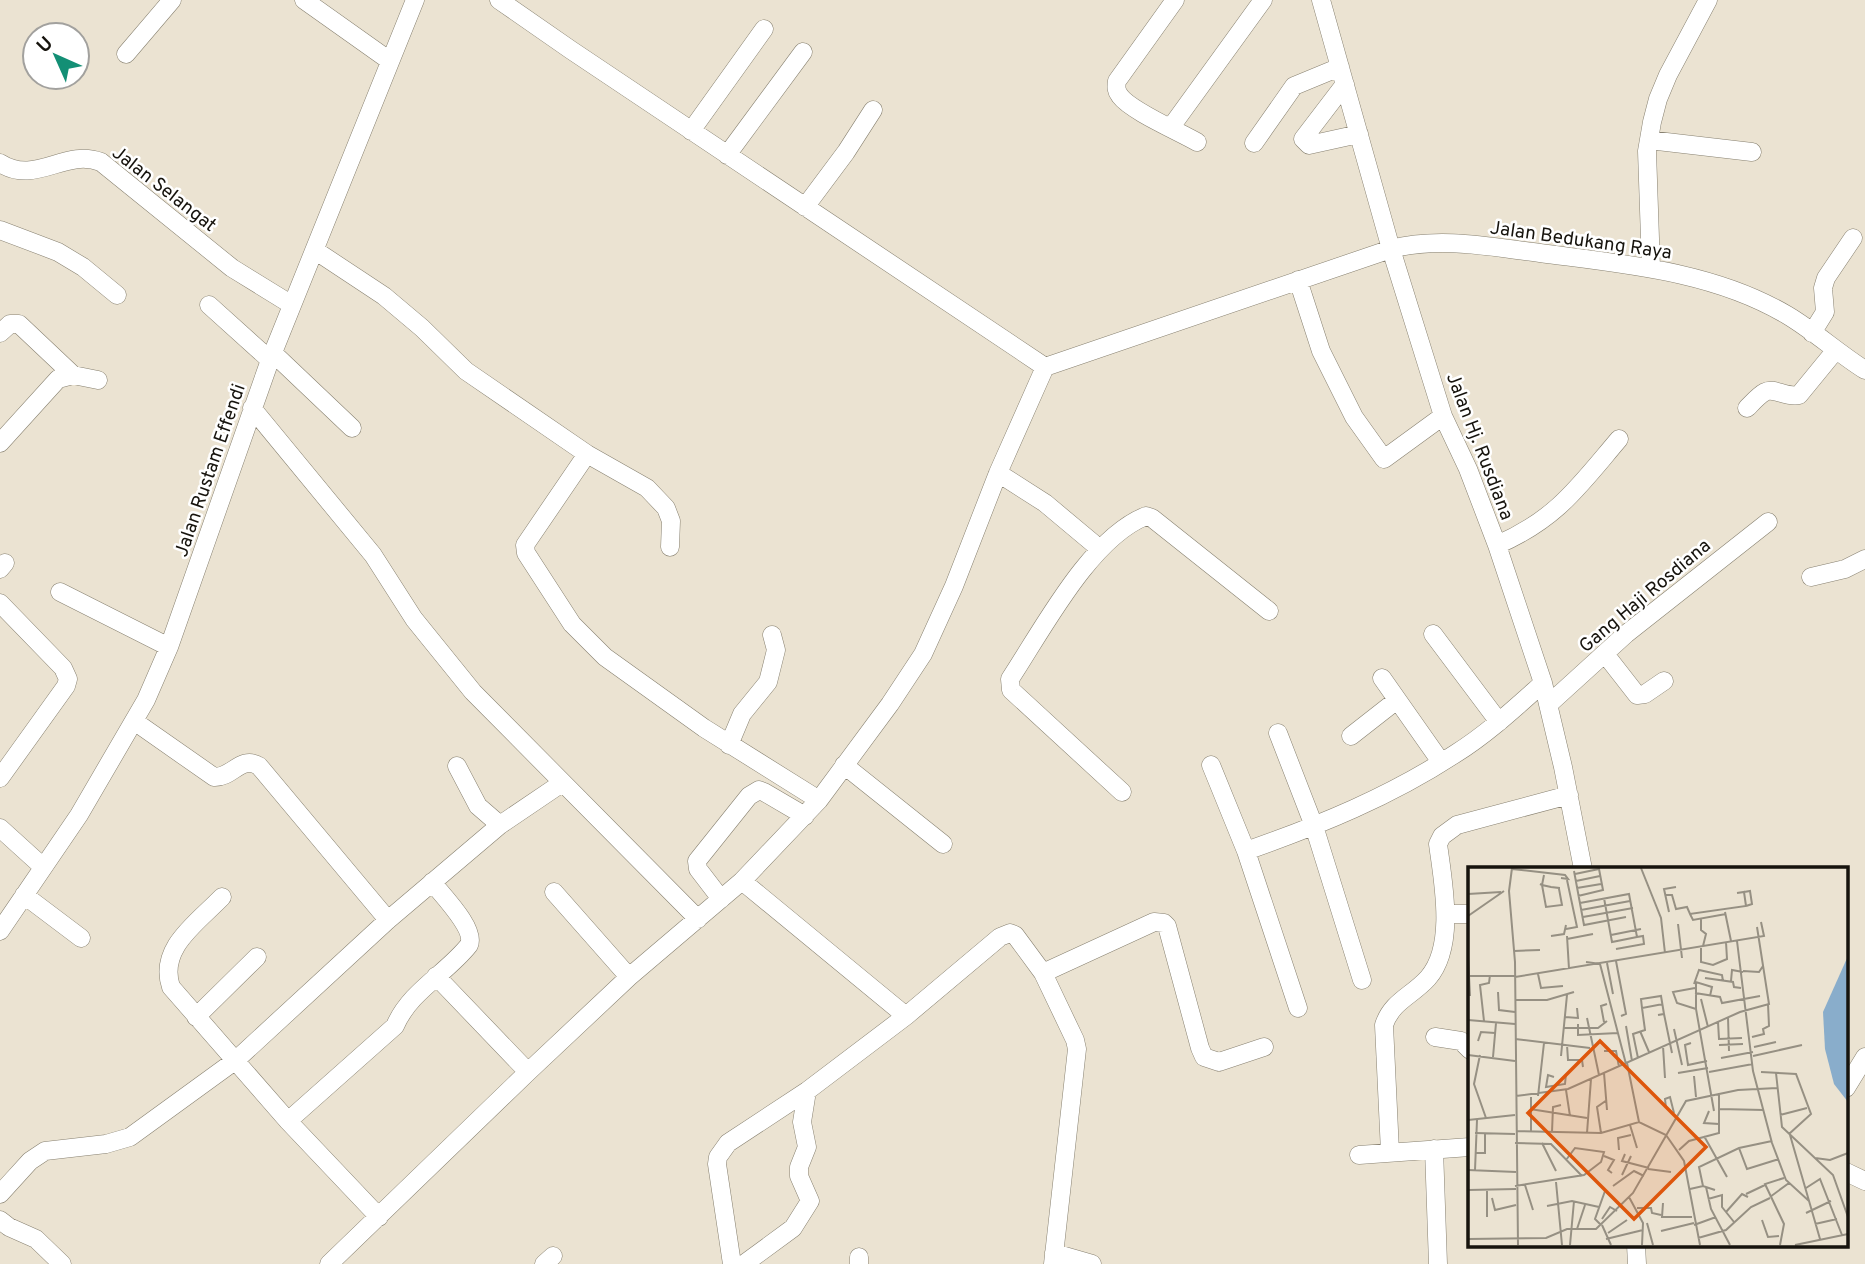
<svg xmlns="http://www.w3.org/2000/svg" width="1865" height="1264" viewBox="0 0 1865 1264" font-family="Overpass,sans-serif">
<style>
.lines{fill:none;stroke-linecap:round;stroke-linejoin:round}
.minor-casing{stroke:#878070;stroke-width:19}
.minor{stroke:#fff;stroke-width:18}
.labels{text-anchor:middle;stroke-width:5;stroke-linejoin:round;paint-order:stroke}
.street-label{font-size:19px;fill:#16130d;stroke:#fff}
.inset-road{fill:none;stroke:#969083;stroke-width:2}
.view{fill:#de560c;fill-opacity:0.15;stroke:#de560c;stroke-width:3.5}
.inset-edge{fill:none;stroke:#16130d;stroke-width:3.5}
</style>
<rect width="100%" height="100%" fill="#ebe3d2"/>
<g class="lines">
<defs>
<path id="minor" d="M304,0l86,61
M499,0l72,50 474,317
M1175,0l-58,81c-1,6 -1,10 3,15 11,15 58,35 77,46
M1321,0l70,249 52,167 25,53 29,76 46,138 20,84 20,102
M126,54l46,-54
M1345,84l-42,55 6,6 50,-11
M1171,127l92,-127
M691,131l73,-102
M1649,140l103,12
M1254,143l40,-57 46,-19
M727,155l76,-103
M0,163c36,23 64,-15 101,-1l131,106 60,37
M805,207l41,-55 27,-42
M0,230l58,22 25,15 34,28
M316,251l68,45 38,32 44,43 121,83 60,34 19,20 5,13 -1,26
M1651,268l-4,-117 5,-29 6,-23 10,-24 40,-75
M1298,280l23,71 33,66 30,42 59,-43
M209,305l61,55
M0,333l10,-9h9l54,51
M1812,333l13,-21 -2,-24 3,-10 27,-40
M273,353l79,75
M252,408l121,147 41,64 59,73 225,227
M1747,408c5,-5 12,-13 18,-16 9,-5 21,6 34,3l36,-44
M0,443l58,-64 15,-4 25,5
M587,454l-62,91 1,8 46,71 33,33 99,71 115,72
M998,473l47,30 55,46
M1497,545c60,-26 82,-59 122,-106
M0,569l5,-6
M1811,577l34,-8 20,-10
M60,592l109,55
M0,603l63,65 5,11 -2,7 -66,92
M1433,634l66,88
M1605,654l32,41 8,-1 19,-13
M1382,678l59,84
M1549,704l77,-70 142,-112
M134,721l80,56c18,1 27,-22 45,-11l129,154
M1278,733l36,93 48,154
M1351,736l46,-36
M729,745l13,-31 26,-32 8,-32 -4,-15
M844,765l99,79
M1211,765l35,86c74,-26 143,-54 209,-97 32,-20 60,-46 88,-71
M457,766l21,40 22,19
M1122,792l-111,-102 -1,-11c33,-50 80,-141 136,-163l6,2 117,93
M0,828l43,39
M1246,851l52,157
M742,881l164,135
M554,892l75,85
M24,895l57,43
M222,897c-25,26 -64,51 -51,90l117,134 91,96
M721,899l-23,-30 -1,-8 52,-65 10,-6 5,2 41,24
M1447,914h23
M0,931l79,-116 67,-115 23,-53 101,-287 145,-360
M1043,973l111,-51 10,1 3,3 33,122 4,9 15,5 45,-15
M436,976l92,96
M196,1017l61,-60
M1435,1037l26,4 9,9
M1846,1088l19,-31
M288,1121l107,-95c15,-35 51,-52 74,-81 7,-16 -26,-49 -37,-63
M1434,1149l4,115
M1390,1152l-6,-127c8,-24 28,-29 44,-47 28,-32 15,-96 10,-134l4,-8 15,-11 112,-30
M1359,1155l111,-8
M1846,1172l19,9
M0,1194l30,-33 15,-10 61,-7 24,-7 106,-77 152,-140 112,-95 62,-42
M0,1220l9,7 27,12 26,25
M1636,1245l1,19
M1054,1253l38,11
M329,1264l199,-192 101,-95 113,-96 77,-81 71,-96 33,-50 31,-68 44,-113 47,-106 346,-118c49,-13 100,-2 149,4 83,11 173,18 247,62 27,16 51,38 78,55
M544,1264l9,-8
M732,1264l-15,-100 1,-7 10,-14 79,-52 99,-75 94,-79 10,-4 5,2 28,38 32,67 2,9 -24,215
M744,1264l49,-36 17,-27 -11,-25v-9l8,-20 -5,-25 5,-31
M859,1264v-7"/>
</defs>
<use href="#minor" class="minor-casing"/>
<use href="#minor" class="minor"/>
</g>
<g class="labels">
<g class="street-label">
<text transform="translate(165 188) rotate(38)" y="7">Jalan Selangat</text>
<text transform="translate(1581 239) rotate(8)" y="7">Jalan Bedukang Raya</text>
<text transform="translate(1481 446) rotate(69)" y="7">Jalan Hj. Rusdiana</text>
<text transform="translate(209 470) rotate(-71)" y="7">Jalan Rustam Effendi</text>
<text transform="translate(1644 595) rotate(-40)" y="7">Gang Haji Rosdiana</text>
</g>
</g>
<g transform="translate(1468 867)">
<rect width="380" height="380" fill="#ebe3d2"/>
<path d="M380,89v146l-14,-18 -9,-35 -2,-37z" fill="#89adcb"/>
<path class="inset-road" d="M44,1l-3,23 6,71 3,283M173,1l20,50 4,35M44,2l53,6 3,4 -7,-1M106,4l10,54 42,-8M107,7l24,-5 4,21 -25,6M108,14l24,-5M72,17l2,1 9,2 8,1v1l3,16 -16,2 -4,-22 2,-10M109,21l24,-4M276,25l6,-1 2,13 -6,2M0,27l33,-2M197,28h7l4,14 11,-2 3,7 56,-8 -2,-14 -7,1M136,31l8,44 25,-5M112,36l49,-9 8,43M113,43l49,-9M201,45l-5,-23 12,-2M257,45l6,29M222,47l3,6 33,-6M0,49l36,-25M115,50l50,-9M233,52v11l5,4 -3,12M210,57l4,34M98,62l11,-2 -10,-47M143,68l30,-6M83,69l13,-2 2,-9M99,69l2,33M99,72l26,-5M269,74l16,130 19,72 14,37 23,21M233,79v16l12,3 14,-6 -1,-17M148,82l28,-5 -1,-8 -6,1M46,84l26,-1M0,89l2,40M148,94l10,53 -5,2M118,95l14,2 26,100M139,96l6,31M275,104l16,1 4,-6M70,107l3,14 22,-2M2,109h45M47,110l249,-41 -3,-14M237,111l28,4 1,5 7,1M263,114l1,-11 11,2M226,117l5,-14 23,5 1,6M227,121l-22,4 4,11 19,6M30,125l1,18 16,2M227,126l25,4 2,6 38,-7M242,129l2,-9 -16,-5v27l18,102M233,132l7,28M48,133h31l27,-8M174,141l-1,-9 20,-3 3,18M190,148l6,-1 8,39M97,150l13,1 -1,-10M260,150l1,34M119,151l12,57M0,153l47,4M16,154l-4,-36 9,-2 1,-8M136,155l-3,-16 6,-2M250,155l1,17 23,-1M110,157v11l40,-2M158,159l6,35M95,161h35l9,-7M206,162l8,36M172,164l9,21M284,170l12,-3 -1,-5 6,-3 -1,-22M47,172l75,9M10,174l3,-9 14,1M223,176l-6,2 3,20 19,-4M99,178l1,15h14l1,7M251,178l24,-1M195,179l2,32M286,180l22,-5M136,184h12l3,16M0,188l47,6M12,188l-6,29 12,34M93,189l6,-61M285,189l49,-11M25,190l3,-34M170,191l-5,-24 12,-4 -3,-22 21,-4M253,191l32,-6M159,196l12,59M241,205l44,-8M293,205l35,2 15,40 -22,20M136,206l3,37M210,206l30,-5M308,206l6,54 51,48 15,42M226,209l2,21M86,210l-6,-2 -2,12 19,-3 1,-10M98,223l4,26M48,229l52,-7 172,-77 29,-8 -12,-77M70,229l6,-53M63,230v34M198,241l-1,-9 5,-2 4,16M62,242l57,9M251,242l45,1M241,244l-5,12 15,1M312,248l27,-7M0,253l47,-5M162,258l7,23M49,264l84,2 38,-11 27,13 18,26 16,84M84,265l1,-25 8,-2M7,266l40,1M119,266l4,-54M133,266l-4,-26 10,-7M322,268l30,104M236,269l23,41M47,276l36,1 31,32M74,276l14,28M271,281l8,21 32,-10M151,283l-1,-12 13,-3M211,283l10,-9 30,-8v-40M7,286h10v-20M157,287l-3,7 27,7M136,289l10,4 -6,10 4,3M347,291l15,2 18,-7M180,302l23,3M0,303l48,2M7,303l2,-50M154,308l9,-19M88,315l6,63M57,318l8,25M47,319l69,-11 17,-13 3,-10 -29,-4 -9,12M145,319l21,-15 10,5M235,319l-4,-19 40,-19 33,-7M238,320l5,22 19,36M338,321l14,-9 22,56M19,322v28M222,322l13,-3 12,4M0,323l48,-1M278,327l19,-9M161,330l14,26 -1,22M302,330l19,-14M24,331l3,12 21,-5M240,332l14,-4v12l12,15M195,336l-1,14h30M79,339l25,-5 27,6M169,341h14l1,5 9,2M258,345l16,-18 6,3M338,346l25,-12M134,352l8,-12 7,4M294,353l6,17 11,-1M179,356l6,22M347,357l22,-5M133,358l-6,-6 10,-28M134,358l9,20M226,358l22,-8M109,362l8,-24M193,364l33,-8M140,366l19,-13M230,371l28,-8 25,-23 19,-9M0,372l78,-1 21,-9h29l37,-36 53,-92 52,-11 39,-2M138,372l37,-9M102,378l4,-44M312,378l4,-21 -19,-40 19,-6M327,378l53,-11"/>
<path class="view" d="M132,174l106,106 -72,72 -106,-106z"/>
<rect width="380" height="380" class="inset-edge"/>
</g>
<g transform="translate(56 56) rotate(315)"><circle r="33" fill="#ffffff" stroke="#a2a19e" stroke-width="2"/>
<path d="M0-5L12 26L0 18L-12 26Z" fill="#138f75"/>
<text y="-10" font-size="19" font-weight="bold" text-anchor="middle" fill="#16130d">U</text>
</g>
</svg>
